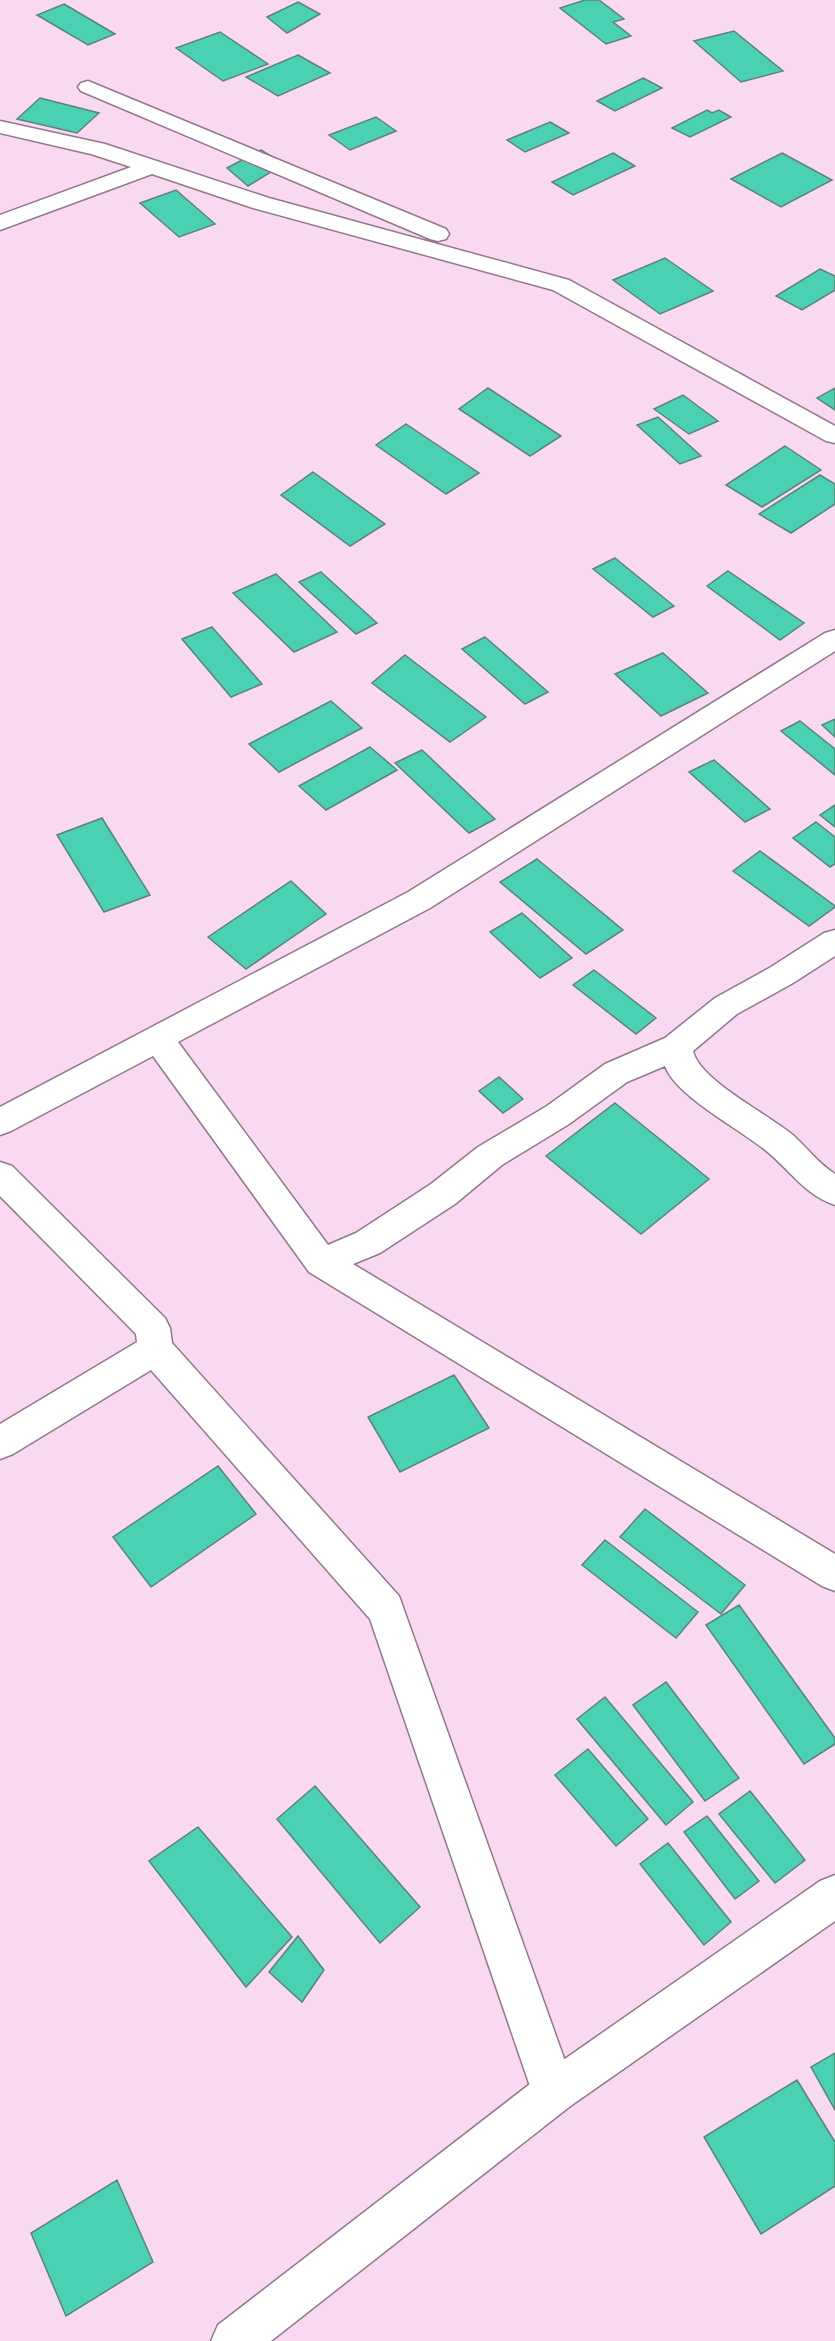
<svg xmlns="http://www.w3.org/2000/svg" width="835" height="2341" viewBox="0 0 835 2341" font-family="Helvetica,sans-serif">
<style>
.building{fill:#4ad0b2;stroke:#5c8478;stroke-width:1.5}
.lines{fill:none;stroke-linecap:round;stroke-linejoin:round}
.street-casing{stroke:#93778d;stroke-width:3}
.secondary-casing{stroke:#93778d;stroke-width:3}
.street{fill:#fff;fill-rule:evenodd}
.secondary{fill:#fff;fill-rule:evenodd}
</style>
<rect width="100%" height="100%" fill="#f9d9f2"/>
<path class="building" d="M585,0h14l25,19 -11,3 18,14 -25,8 -46,-36z
M298,2l22,12 -33,19 -20,-16z
M64,4l51,30 -27,11 -51,-30z
M734,31l49,40 -42,11 -47,-41z
M220,32l48,32 -45,17 -47,-33z
M298,55l32,18 -52,23 -32,-19z
M643,78l19,10 -47,23 -18,-10z
M40,98l59,15 -22,20 -60,-14z
M707,110l5,3 7,-3 12,7 -41,20 -18,-9z
M376,117l20,14 -46,19 -21,-15z
M550,122l19,11 -44,19 -18,-12z
M261,150l23,14 -36,22 -21,-18z
M613,153l22,13 -62,29 -21,-13z
M782,153l50,27 -51,27 -50,-28z
M176,190l39,34 -36,13 -39,-34z
M665,258l48,33 -53,23 -47,-34z
M820,269l15,7v14l-33,20 -26,-14z
M488,388l73,48 -31,20 -71,-47z
M835,388v22l-18,-12z
M683,395l35,26 -29,13 -35,-25z
M658,417l43,39 -21,8 -43,-39z
M406,424l73,49 -33,21 -70,-49z
M785,446l36,24 -59,37 -36,-22z
M313,472l72,52 -35,22 -69,-51z
M820,475l15,9v20l-44,29 -32,-19z
M615,558l59,48 -21,11 -60,-48z
M728,571l76,52 -24,17 -73,-54z
M321,572l56,51 -21,11 -57,-52z
M276,574l61,58 -43,20 -61,-59z
M212,627l50,57 -31,13 -49,-58z
M485,637l63,55 -23,12 -63,-55z
M663,653l45,40 -47,23 -46,-42z
M405,655l81,62 -36,25 -78,-59z
M331,701l31,27 -83,44 -30,-28z
M835,719v18l-13,-12z
M800,721l35,28v26l-54,-44z
M370,747l27,23 -71,40 -27,-24z
M422,750l73,69 -26,14 -74,-70z
M714,760l56,49 -25,13 -56,-50z
M835,805v22l-15,-12z
M102,818l48,77 -46,17 -47,-77z
M816,822l19,15v27l-5,3 -37,-29z
M760,851l75,55v1l-26,19 -76,-55z
M537,859l86,71 -37,24 -86,-72z
M291,881l35,33 -80,55 -38,-32z
M522,913l50,45 -32,20 -50,-46z
M594,970l62,48 -20,16 -63,-49z
M499,1077l24,22 -20,14 -24,-22z
M615,1103l94,76 -68,55 -95,-78z
M454,1375l35,53 -89,44 -32,-55z
M218,1466l38,48 -105,73 -38,-50z
M645,1509l100,76 -24,29 -101,-77z
M605,1540l93,72 -22,26 -94,-73z
M739,1605l96,133v6l-31,20 -98,-139z
M666,1682l73,96 -34,23 -72,-96z
M605,1697l88,105 -27,23 -89,-106z
M588,1749l60,70 -32,27 -61,-71z
M315,1786l105,121 -40,36 -103,-124z
M750,1791l55,69 -30,23 -56,-69z
M707,1816l52,65 -24,18 -51,-67z
M198,1827l94,110 -46,50 -97,-126z
M668,1843l63,79 -27,23 -64,-81z
M298,1936l26,34 -22,32 -33,-30z
M835,2053v57l-24,-43z
M797,2080l38,62v44l-74,48 -57,-97z
M117,2180l36,82 -87,54 -35,-83z"/>
<g class="lines">
<defs>
<path id="street" d="M88,81l358,148 3,5 -3,5 -8,2 -8,-2 -349,-148 -3,-4 3,-4z
M0,121l105,23 164,54 300,82 266,146v17l-9,-2 -273,-151 -300,-82 -101,-34 -152,56v-15l131,-48 -40,-13 -91,-21z
M835,630v21l-405,257 -252,134 150,203 28,-12 75,-49 47,-37 69,-41 58,-42 60,-26 50,-40 56,-31 53,-34 11,-3v26l-42,27 -56,31 -44,37c7,30 77,64 101,85 14,13 25,28 41,38v31c-29,-10 -43,-32 -65,-51 -26,-23 -94,-57 -105,-88l-38,16 -58,42 -67,41 -47,39 -75,49 -27,11 482,290v37l-13,-5 -513,-314 -156,-216 -142,75 -11,4v-28l408,-215 417,-259z
M0,1162l12,4 153,152 5,10 2,15 227,253 177,496 -7,15 -15,7 -15,-7 -7,-15 -162,-473 -219,-249 -138,84 -13,5v-35l137,-82 -1,-8 -136,-138z"/>
<path id="secondary" d="M835,1875v46l-266,186 -298,234h-60l7,-16 321,-248 281,-196z"/>
</defs>
<use href="#street" class="street-casing"/>
<use href="#secondary" class="secondary-casing"/>
<use href="#street" class="street"/>
<use href="#secondary" class="secondary"/>
</g>
</svg>
